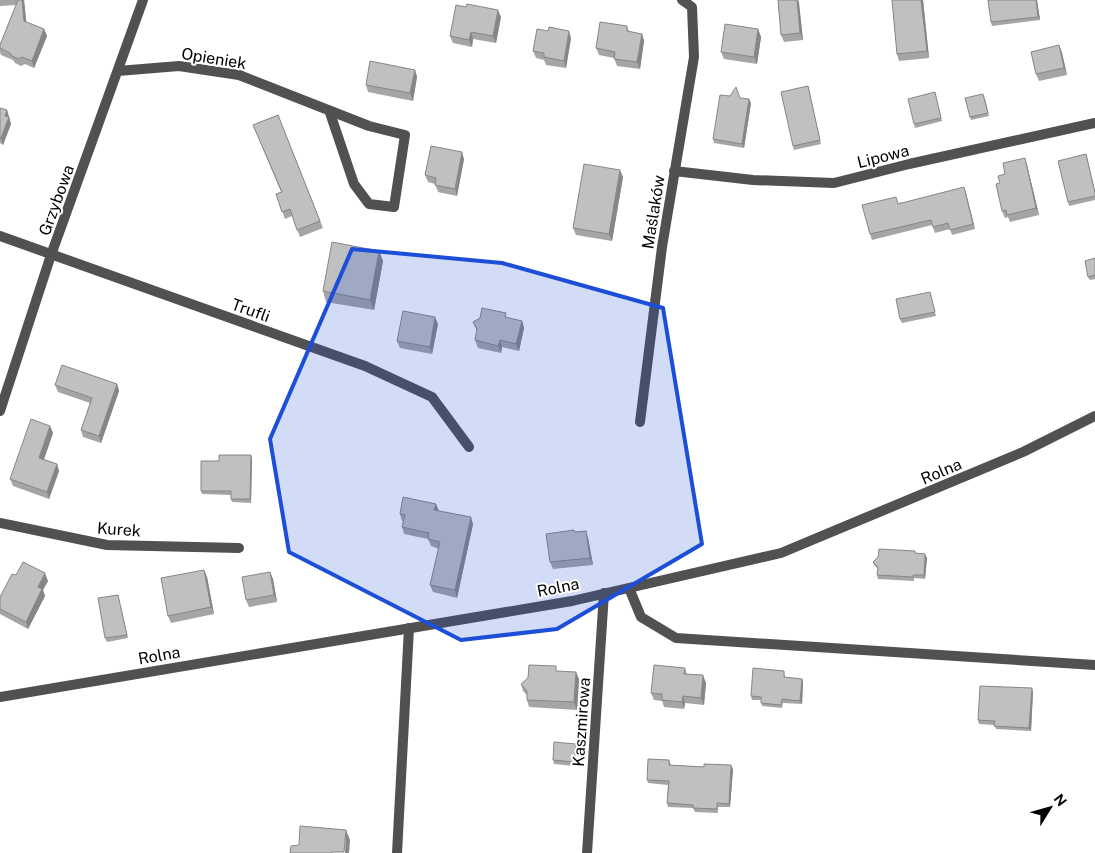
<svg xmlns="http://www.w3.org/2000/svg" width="1095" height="853" viewBox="0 0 1095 853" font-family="'Public Sans',sans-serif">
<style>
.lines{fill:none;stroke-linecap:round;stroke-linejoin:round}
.lane{stroke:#515151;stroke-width:10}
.street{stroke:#515151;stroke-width:10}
.wall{fill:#a5a5a5}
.shaded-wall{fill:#868686}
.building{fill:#c0c0c0;stroke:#868686}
.marked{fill:#1d4ed8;fill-opacity:0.2;stroke:#1d4ed8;stroke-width:4;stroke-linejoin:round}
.labels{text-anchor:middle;stroke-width:4;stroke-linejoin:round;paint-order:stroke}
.street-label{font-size:16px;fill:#000;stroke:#fff}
</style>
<rect width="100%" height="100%" fill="#fff"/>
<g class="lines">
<path class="lane" d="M397,853l12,-225"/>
<path class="street" d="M118,71l61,-5 60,9 130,51 36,9 -11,72 -25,-3 -15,-20 -25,-74
M674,171l79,9 81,3 75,-19 186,-41
M0,236l365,130 67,31 37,50
M0,411l51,-156 92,-255
M640,422l22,-175 32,-190 -2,-50 -10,-7
M0,523l107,22 132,3
M629,588l12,29 35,21 419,27
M0,697l572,-96 209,-48 242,-101 72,-36
M587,853l17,-260"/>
</g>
<path class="wall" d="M0,0h24l2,22 18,7 3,7 -13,32 -9,-4 -4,2 -6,-3 -2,-3 -12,-5 -1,-3v-7l16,-40 -16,1z
M778,0h20l5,40 -19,2 -3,-7z
M892,0h31l6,58 -30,3 -2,-7z
M988,0h49l3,20 -48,6 -1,-4z
M501,17l-5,26 -23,-4 -1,8 -19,-4 -3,-7z
M627,26l2,6 13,2 2,7 -4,28 -23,-3 -3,-8 -15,-3 -3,-7z
M758,29l3,8 -4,27 -33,-5 -3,-7z
M571,38l-5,30 -20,-3 -2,-5 -8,-2 -3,-7z
M1059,45l3,8 5,22 -28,6 -3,-7z
M415,70l2,7 -4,24 -45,-9 -2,-7z
M808,86l13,58 -27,6 -1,-4z
M935,92l7,29 -27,7 -1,-4z
M740,98l11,5 -7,45 -30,-5 -1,-4z
M985,98l4,18 -18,4 -1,-3z
M0,108l7,2 4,14 -8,21 -3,-2z
M278,115l45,113 -23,9 -8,-21 -7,3 -9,-25 5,-2 -28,-67z
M1087,157l8,34v9l-26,6 -1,-4z
M1025,158l2,7 12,50 -29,7 -2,-5 -3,1 -3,-7 -2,-28 5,-9z
M464,159l-7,37 -19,-4 -3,-8 -7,-2 -3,-7z
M623,177l-11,64 -36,-6 -3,-7z
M966,193l9,36 -23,6 -2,-6 -15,4 -3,-8 -60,15 -2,-6 28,-31z
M379,251l4,10 -9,49 -48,-8 -3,-11z
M1095,258v21l-5,1 -2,-3z
M930,292l6,24 -34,7 -2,-4z
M507,318l15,3 2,7 -5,23 -17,-4 -1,6 -23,-5 -3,-8 2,-9 -4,-9z
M438,324l-6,30 -32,-6 -3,-7z
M117,384l2,7 -18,52 -18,-6 -2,-7 9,-27 -32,-11 -3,-7z
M50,426l3,7 -9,26 13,5 2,7 -10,28 -36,-13 -3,-7z
M251,455l1,4 -1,44 -19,-1 -1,-3v-4l-29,-1 -1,-3 18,-30z
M438,511l35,13 -16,74 -24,-6 -3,-7 9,-36 -8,-3 -3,-7 -24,-5 -2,-7 1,-6h-1l-2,-7z
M588,538l5,27 -40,4 -3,-7z
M915,553l12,5 -2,21 -11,-1v3l-36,-2 -1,-4 1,-6 -4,-4 -1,-3z
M204,570l3,7 7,37 -43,9 -3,-7z
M270,572l3,7 4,23 -28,5 -3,-7z
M16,575l32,6 -5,9 2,6 -17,33 -28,-15v-17z
M118,595l10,43 -21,4 -2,-4z
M685,668l2,6 19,9 -2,22 -19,-2 -1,6 -20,-2 -2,-6 -8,-1 -3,-7z
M558,671l21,8 -2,31 -48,-3 -2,-7v-5l-4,-4 -2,-7z
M784,671l1,6 17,2 1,3 -1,22 -19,-1 -1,5 -20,-2 -1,-6h-9l-1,-4z
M1033,692l-2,39 -35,-2 -2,-4 -15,-1 -1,-4z
M576,744l1,3 -2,19 -21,-2 -1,-4z
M669,760l2,5 62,4 -3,38h-12v6l-23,-1 -2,-4 -25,-1 -1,-4 1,-18 -20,-2 -1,-3z"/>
<path class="shaded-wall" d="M22,0h2l3,28 -3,-7z
M797,0h1l1,2 4,38 -3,-7z
M921,0h2l6,58 -2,-7z
M1036,0h1l3,20 -2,-3z
M498,10l3,7 -5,26 -3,-7z
M44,29l3,7 -13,32 -2,-7z
M758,29l3,8 -4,27 -3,-7z
M569,31l2,7 -5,30 -2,-7z
M471,32l2,7 -1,8 -3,-7z
M642,34l2,7 -4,28 -3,-7z
M1059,45l3,8 5,22 -3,-7z
M415,70l2,7 -4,24 -3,-8z
M749,99l2,4 -7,45 -2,-4z
M7,110l4,14 -8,21 -2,-7z
M462,152l2,7 -7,37 -2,-7z
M1025,158l2,7 12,50 -3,-7z
M620,170l3,7 -11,64 -3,-7z
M964,187l2,6 9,36 -2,-5z
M379,251l4,10 -9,49 -4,-10z
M435,317l3,7 -6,30 -2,-7z
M522,321l2,7 -5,23 -3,-7z
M500,340l2,7 -1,6 -3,-7z
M117,384l2,7 -18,52 -2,-7z
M50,426l3,7 -11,32 -3,-7z
M251,455l1,4 -1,44 -1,-4z
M57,464l2,7 -10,28 -2,-7z
M436,504l3,7 -5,-1z
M471,517l2,7 -16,74 -2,-8z
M586,531l2,7 5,27 -3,-7z
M925,554l2,4 -2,21 -1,-4z
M204,570l3,7 7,37 -3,-7z
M270,572l3,7 4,23 -3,-7z
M45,573l3,8 -5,9 2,6 -17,33 -2,-7 12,-35z
M576,672l3,7 -2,31 -3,-8z
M703,675l3,8 -2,22 -3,-7z
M802,679l1,3 -1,22 -2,-3z
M1032,688l1,4 -2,39 -2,-3z
M683,696l2,7 -1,6 -2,-7z
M576,744l1,3 -2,19 -1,-4z
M731,765l2,4 -3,38 -1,-3z
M346,830l4,10 -1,13h-4z"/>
<path class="building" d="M18,0h4l2,21 20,8 -12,32 -10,-4 -3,2 -7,-3 -2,-3 -10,-5v-3z
M778,0h19l3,33 -19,2z
M892,0h29l6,51 -30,3z
M988,0h48l2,17 -47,5z
M467,4l31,6 -5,26 -22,-4 -2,8 -19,-4 6,-31 10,2z
M600,22l27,4v5l15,3 -5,28 -23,-3 1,-7 -19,-4z
M725,24l33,5 -4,28 -33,-5z
M549,27l20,4 -5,30 -20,-4v-4l-11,-2 4,-22 11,2z
M1059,45l5,23 -28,6 -5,-22z
M370,61l45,9 -5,23 -44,-8z
M808,86l12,54 -27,6 -12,-54z
M736,87l4,11 9,1 -7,45 -29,-5 7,-44 10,1z
M935,92l6,26 -27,6 -6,-25z
M983,94l5,19 -18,4 -5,-19z
M0,108l7,2 -2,6 4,1 -8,21 -1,-1z
M278,115l42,106 -23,9 -7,-21 -8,3 -6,-18 6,-2 -29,-67z
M431,146l31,6 -7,37 -20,-4 1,-7 -11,-3z
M1086,154l9,39v3l-27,6 -10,-41z
M1025,158l11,50 -29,7 -1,-5 -4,1 -6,-27 4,-1 -2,-7 7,-2 -2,-11z
M584,164l36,6 -11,64 -36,-6z
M964,187l9,37 -23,6 -2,-7 -15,4 -2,-7 -61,14 -8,-29 34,-8 2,7z
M332,242l47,9 -9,49 -47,-9z
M1095,258v17l-7,2 -3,-16z
M930,292l5,20 -35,7 -4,-20z
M482,308l24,5 -1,4 17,4 -6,23 -16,-4 -2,6 -23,-6 2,-11 -4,-7 7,-4z
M403,311l32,6 -5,30 -33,-6z
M62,365l55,19 -18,52 -18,-6 11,-32 -37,-13z
M31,419l19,7 -11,32 18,6 -10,28 -37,-13z
M219,455h32l-1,44h-19v-8h-30v-30h18z
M403,497l33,7 -2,6 37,7 -16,73 -25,-5 10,-43 -12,-3 1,-6 -27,-6 3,-12 -5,-1z
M574,530l1,2 11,-1 4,27 -40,4 -4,-28z
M879,549l36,2v2l10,1 -1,21h-11v2l-36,-2 1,-8 -5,-5 5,-5z
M23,562l22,11 -7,14 4,2 -16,33 -26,-13v-12l12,-23 4,1z
M204,570l7,37 -43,9 -7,-38z
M270,572l4,23 -28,5 -4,-23z
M118,595l9,40 -22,3 -7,-40z
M529,665l27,1v5l20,1 -2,30 -47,-2v-9l-6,-7 7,-6z
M654,665l31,3 -1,6 19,1 -2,23 -18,-2 -1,6 -20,-2v-6l-11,-1z
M753,668l31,3v6l18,2 -2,22 -18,-2 -1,6 -20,-2v-6l-10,-1z
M980,686l52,2 -3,40 -35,-2 1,-5 -17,-1z
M554,742l22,2 -2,18 -21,-2z
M648,759l21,1v5l35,2v-3l27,1 -2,39 -12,-1v6l-24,-1v-3l-26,-2 2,-22 -22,-1z
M300,826l46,4 -2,22h-12v1h-42l1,-7 8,-1z"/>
<path class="marked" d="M352,249l150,14 161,45 39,236 -145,85 -96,11 -172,-88 -19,-113z"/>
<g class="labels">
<g class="street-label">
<text transform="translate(214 58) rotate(9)" y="6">Opieniek</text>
<text transform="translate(883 156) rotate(-14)" y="6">Lipowa</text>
<text transform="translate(56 200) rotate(-70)" y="6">Grzybowa</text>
<text transform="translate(653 212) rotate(-81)" y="6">Maślaków</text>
<text transform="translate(251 310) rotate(20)" y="6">Trufli</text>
<text transform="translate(941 471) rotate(-23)" y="6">Rolna</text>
<text transform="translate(119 529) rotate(4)" y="6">Kurek</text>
<text transform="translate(558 587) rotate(-11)" y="6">Rolna</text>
<text transform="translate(159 655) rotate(-10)" y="6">Rolna</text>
<text transform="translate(581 722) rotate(-86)" y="6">Kaszmirowa</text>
</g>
</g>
<g transform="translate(1050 808) rotate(53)" stroke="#ffffff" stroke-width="4" paint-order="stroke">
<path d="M0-4L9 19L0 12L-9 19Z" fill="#000000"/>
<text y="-8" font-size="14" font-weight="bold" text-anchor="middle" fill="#000000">N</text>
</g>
</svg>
